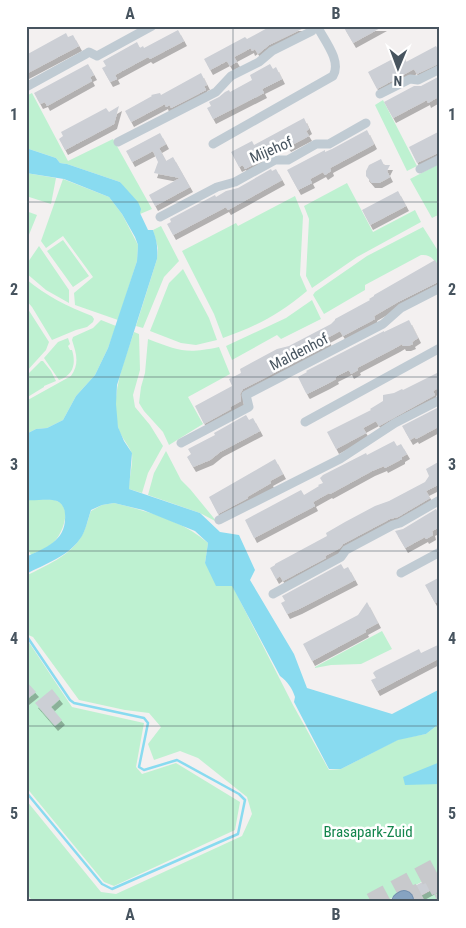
<svg xmlns="http://www.w3.org/2000/svg" width="466" height="928" viewBox="0 0 466 928" font-family="'Roboto Condensed',sans-serif">
<style>
.green{fill:#bef1d1}
.water{fill:#89dbf0}
.lines{fill:none;stroke-linecap:round;stroke-linejoin:round}
.stream{stroke:#89dbf0;stroke-width:2.5}
.building{fill:#cccfd5;filter:url(#shadow)}
.highway-tunnel{stroke:#c8c9cc;stroke-width:18;stroke-dasharray:18 9;stroke-linecap:butt}
.highway-casing{stroke:#718ead;stroke-width:20}
.street{stroke:#c0cbd3;stroke-width:9}
.highway{stroke:#86a3c1;stroke-width:18}
.grid{fill:none;stroke:#47545f;stroke-width:1;stroke-opacity:0.55}
.labels{text-anchor:middle;stroke-width:5;stroke-linejoin:round;paint-order:stroke}
.street-label{font-size:15px;fill:#47545f;stroke:#fff}
.park-label{font-size:15px;fill:#13854c;stroke:#fff}
.neatline{fill:none;stroke:#47545f;stroke-width:2}
.grid-label{font-size:16px;text-anchor:middle;font-weight:bold;fill:#47545f}
</style>
<defs>
<filter id="shadow"><feDropShadow dx="3" dy="5" stdDeviation="0" flood-color="#0004"/></filter>
</defs>
<rect width="100%" height="100%" fill="#f3f0f0"/>
<path class="green" d="M32,93l36,68 45,-22 39,70 -12,5 -20,-32 -53,-18 -7,-1 -4,-5 -30,-10v-52z
M383,100l34,66 -10,5 -32,-66z
M439,164l1,50 -8,4 -22,-39z
M26,173l30,5 -5,26 -25,-8z
M63,179l46,18 13,17 16,31 -1,16 -19,59 -43,-15 -1,-12 19,-16 -30,-41 -17,12 -5,-7z
M347,183l26,49 42,-22 6,12 -64,35 -45,31 -6,-12 3,-57 -5,-13z
M295,196l8,20 -3,59 7,16c-29,24 -48,34 -84,47l-9,-24 -32,-63 54,-28 2,3z
M26,211l11,4 -11,27z
M161,226l18,35 -15,16 -21,51 -7,-2 21,-67 1,-11 -5,-18z
M423,227l17,27v17c-5,-10 -8,-17 -19,-16l-56,30v5l-41,24 -11,-19 2,-3 52,-36z
M63,240l26,36 -16,11 -26,-36z
M39,246l30,44v13l-23,-13 -20,-17v-8z
M183,269l26,49 8,22 -21,5 -15,-2 -31,-12 19,-48z
M26,279c20,17 41,27 66,37l2,3 -1,3 -6,5 -11,3 -24,10 -20,-33 -6,-7z
M312,300l9,19 -40,20 -4,-4 -45,25 -6,-14 60,-28z
M26,306l23,36 -3,8 -20,22z
M101,320l15,6 -8,22 -13,27 -19,21 -13,24 -16,8 -11,1 -10,5v-33l45,-25c9,-13 5,-23 1,-36l1,-3 20,-9z
M134,332l5,2 1,36 -7,25 2,12 15,18 13,21 -15,27 -6,20 -13,-4c0,-11 4,-25 3,-35 -2,-7 -12,-18 -14,-27 -8,-32 6,-65 16,-95z
M68,338l2,6 -2,2 2,4h2c4,13 2,25 -13,30l-15,-22 14,-16z
M148,339c31,12 38,15 71,8l11,27 -42,23 15,27 -34,21 -6,-13 -19,-21 -5,-8 2,-16 4,-14z
M41,361h2l8,10 5,10 -12,5v1l-18,11v-22z
M166,451l15,29 9,9 27,33 -17,-9 -52,-18 6,-22z
M26,500c9,0 23,-2 31,1 17,7 4,36 -5,43 -7,5 -14,7 -21,11l-5,-9z
M114,503c33,8 69,18 94,40l-3,20 27,22 61,120 36,65 12,-1 58,-30 27,-5 14,-11v149l-56,30h-351l-7,-10v-92l75,92 15,2 126,-58 10,-22 -5,-17 -49,-39 -18,-7 -26,9 -6,-16 13,-17 -12,-14 -24,-3 -46,-10 -46,-63 -7,-3v-58c19,-10 44,-20 55,-39 5,-8 7,-18 10,-26l11,-6z
M382,631l10,18 -31,15 -30,1 -16,3v-1z
M26,641h2l44,66 72,16 -8,44 6,7 34,-11 64,39 -5,28 -121,56 -10,-4 -78,-95z
M440,886v16h-30z"/>
<path class="water" d="M26,148l30,10 4,5 7,1 53,18 18,20 3,7 -1,4 8,17h5c4,11 5,18 4,29l-40,126 -1,19 2,23 6,14 8,12 -3,36 71,24 20,19 19,3 16,35 -5,10 44,74 13,34 85,26 48,-25v34l-14,11 -28,6 -57,29h-12l-35,-67 1,-5c-3,-9 -7,-15 -15,-21l-48,-90h-16l-11,-23 3,-20 -13,-12 -52,-21 -29,-7 -12,2 -11,5c-3,9 -5,19 -9,26 -12,20 -37,28 -56,38v-17c20,-10 41,-16 39,-43 0,-5 -3,-11 -8,-13 -8,-3 -21,0 -31,-1v-66l10,-5 11,-1 16,-8 13,-24 19,-21 13,-27 29,-87 1,-16 -3,-8 -13,-23 -13,-17 -45,-18 -38,-6z
M440,762v22l-35,1 -2,-8z"/>
<g class="lines">
<path class="stream" d="M26,638h2l42,62 4,3 70,15 4,5 -9,44 5,3 33,-10 62,34 6,6 -7,34 -126,55 -10,-5 -76,-92"/>
</g>
<path class="building" d="M271,26h37l-39,19 -11,9 -3,-5 -3,2 -1,-3 -17,9 3,5 -4,2 -3,2 -3,-5 -17,9 -6,-11 41,-22 2,2z
M343,26h41l-31,17z
M178,30l6,11 -34,18 -2,-2 -33,18 2,4 -7,3 -8,-14 4,-2 -3,-5 34,-19 3,6 3,-2 1,2z
M66,33l2,4 5,-2 6,11 -53,28v-19z
M436,46l4,7v10l-23,11 -3,-5 -37,20 -9,-17 34,-18 4,8z
M88,64l6,11 -4,2 2,4 -45,25 -2,-4 -5,2 -6,-11z
M270,64l3,5 3,-2 6,12 -20,10 2,4 -51,26 -6,-11 4,-2 -2,-4 10,-5 6,-5 4,-2 1,2 22,-12 -2,-5z
M201,73l6,12 -3,1 2,4 -35,18 -1,-3 -4,2 -1,-3 -34,18 -6,-11 27,-15 -1,-1 9,-2 1,2z
M440,76v20l-12,7 -1,-3 -34,18 -9,-16 30,-16h7z
M119,106l-5,18 -49,26 -6,-11 4,-3 -2,-4 45,-24 3,4z
M304,118l5,11 -3,2 3,5 -21,11 -3,-5 -22,12 3,4 -21,11 -2,-4 -4,2 -8,-15 21,-11 2,4z
M367,130l7,14 -3,2 -41,22 1,3 -6,4 -2,-3 -13,7 2,4 -14,7 -11,-20 38,-20v2l7,-3z
M440,131v21l-23,11 -8,-16z
M160,133l6,11 -7,4 7,13 7,-4 17,30 -35,19 -6,-11 31,-17 -26,-5 4,-11 -5,-11 -21,11 -6,-11z
M381,159l3,6h6l-3,6 3,6 -11,6h-7l-6,-7v-5l3,-6z
M271,169l1,2 4,-2 6,11 -54,30 -2,-3 -53,28 -6,-11 4,-2 -1,-3 45,-24 1,2 10,-6 12,-3z
M398,191l8,15 -36,19 -8,-15z
M435,260l5,8v13l-42,21 -24,14 1,3 -32,17 -3,-5 -13,7 3,6 -87,45 -3,5 1,7 -11,6 1,2 -27,15 -9,-18 37,-20 -3,-7 12,-6 -1,-4 37,-20 12,-3 42,-22 4,-4v-1l35,-19 -1,-1 5,-3v-1z
M409,320l9,18 -6,4 1,2 -5,2h-5l-1,-2 -5,3 -40,21 1,2 -7,4 -2,-4 -14,7 1,2 -9,5 -20,10 -1,-1 -8,-16 9,-5 -1,-1 78,-40v1z
M437,373l3,4v10l-7,4 2,4 -56,31 -3,-5 -13,7 3,5 -30,16 -9,-17 44,-22 -1,-1 13,-8v-6l11,-2 8,-4 1,1z
M439,407l1,19 -24,13 -1,-2 -5,3 -8,-14z
M246,415l3,5 4,-2 7,13 -40,21 -10,8 -17,7 -6,-10 4,-3 -3,-5 27,-14 -1,-2z
M394,441l3,5 4,-2 6,10 -5,3v2l-17,9 -1,-2 -12,5 -42,23 -1,-1 -16,9 2,4 -61,32 -9,-18 56,-30 3,5 15,-9 -1,-1 5,-2 -3,-5 3,-3 43,-22 1,2z
M275,459l8,15 -13,7 1,2 -24,14 1,1 -30,16 -9,-17z
M440,461v23l-14,7 4,7 -32,19 -8,2 -47,25 -3,4 -15,8 1,2 -43,23 -3,-5 -4,3 -6,-11 5,-3v-1l52,-28 -1,-3 19,-11 30,-16 14,-5 36,-19 4,-6 -3,-7z
M436,509l4,7v11l-8,4 1,4 -7,4 -1,-2 -20,11 -10,-17 8,-2z
M341,564l3,5 4,-2 7,13 -56,29 -12,5 -6,-11 4,-2 -3,-5z
M440,577v24l-5,2 -10,-18z
M367,602l11,21 -13,7 1,2 -54,29 -9,-17 55,-29z
M440,644v14l-63,33 -6,-11 5,-2 -3,-5 2,-2 44,-22 2,4z
M26,681l10,11 -10,8z
M52,689l8,10 -9,8 11,13 -7,6 -20,-23z
M440,873v12l-26,14 -1,-5 -6,-4z"/>
<g class="lines">
<path class="highway-tunnel" d="M404,900l36,-19
M371,902l69,-37
M438,902l2,-1"/>
<defs>
<path id="highway" d="M401,902l3,-2"/>
</defs>
<use href="#highway" class="highway-casing"/>
<path class="street" d="M26,87l60,-33 3,-2 8,4 55,-30
M380,94l30,-15 8,1 22,-11
M118,142l98,-50 15,-16 28,-14 13,-11 40,-20
M213,144l120,-68c9,-15 -9,-36 -16,-50
M420,169l20,-10
M160,217l57,-30 18,-5 40,-22h13l28,-16h13l37,-21
M305,422l135,-74
M181,443l68,-36 -3,-12 137,-71 18,-16 39,-20
M219,520l121,-61 55,-36 45,-23
M401,573l39,-21
M273,594l68,-37 5,-7 47,-25 7,-2 40,-23"/>
<use href="#highway" class="highway"/>
</g>
<path class="grid" d="M233,26v876M26,202h414M26,377h414M26,551h414M26,726h414"/>
<g class="labels">
<g class="street-label">
<text transform="translate(271 150) rotate(-23)" y="5">Mijehof</text>
<text transform="translate(299 352) rotate(-27)" y="5">Maldenhof</text>
</g>
<g class="park-label">
<text x="368" y="837">Brasapark-Zuid</text>
</g>
</g>
<rect width="466" height="928" fill="none" stroke="#ffffff" stroke-width="55"/>
<g transform="translate(398 68) rotate(181)" stroke="#ffffff" stroke-width="4" paint-order="stroke">
<path d="M0-4L9 19L0 12L-9 19Z" fill="#47545f"/>
<text y="-8" font-size="14" font-weight="bold" text-anchor="middle" fill="#47545f">N</text>
</g>
<rect x="28" y="28" width="410" height="872" class="neatline"/>
<g class="grid-label">
<text x="130" y="19">A</text>
<text x="336" y="19">B</text>
<text x="14" y="120">1</text>
<text x="452" y="120">1</text>
<text x="14" y="295">2</text>
<text x="452" y="295">2</text>
<text x="14" y="470">3</text>
<text x="452" y="470">3</text>
<text x="14" y="644">4</text>
<text x="452" y="644">4</text>
<text x="14" y="819">5</text>
<text x="452" y="819">5</text>
<text x="130" y="920">A</text>
<text x="336" y="920">B</text>
</g>
</svg>
